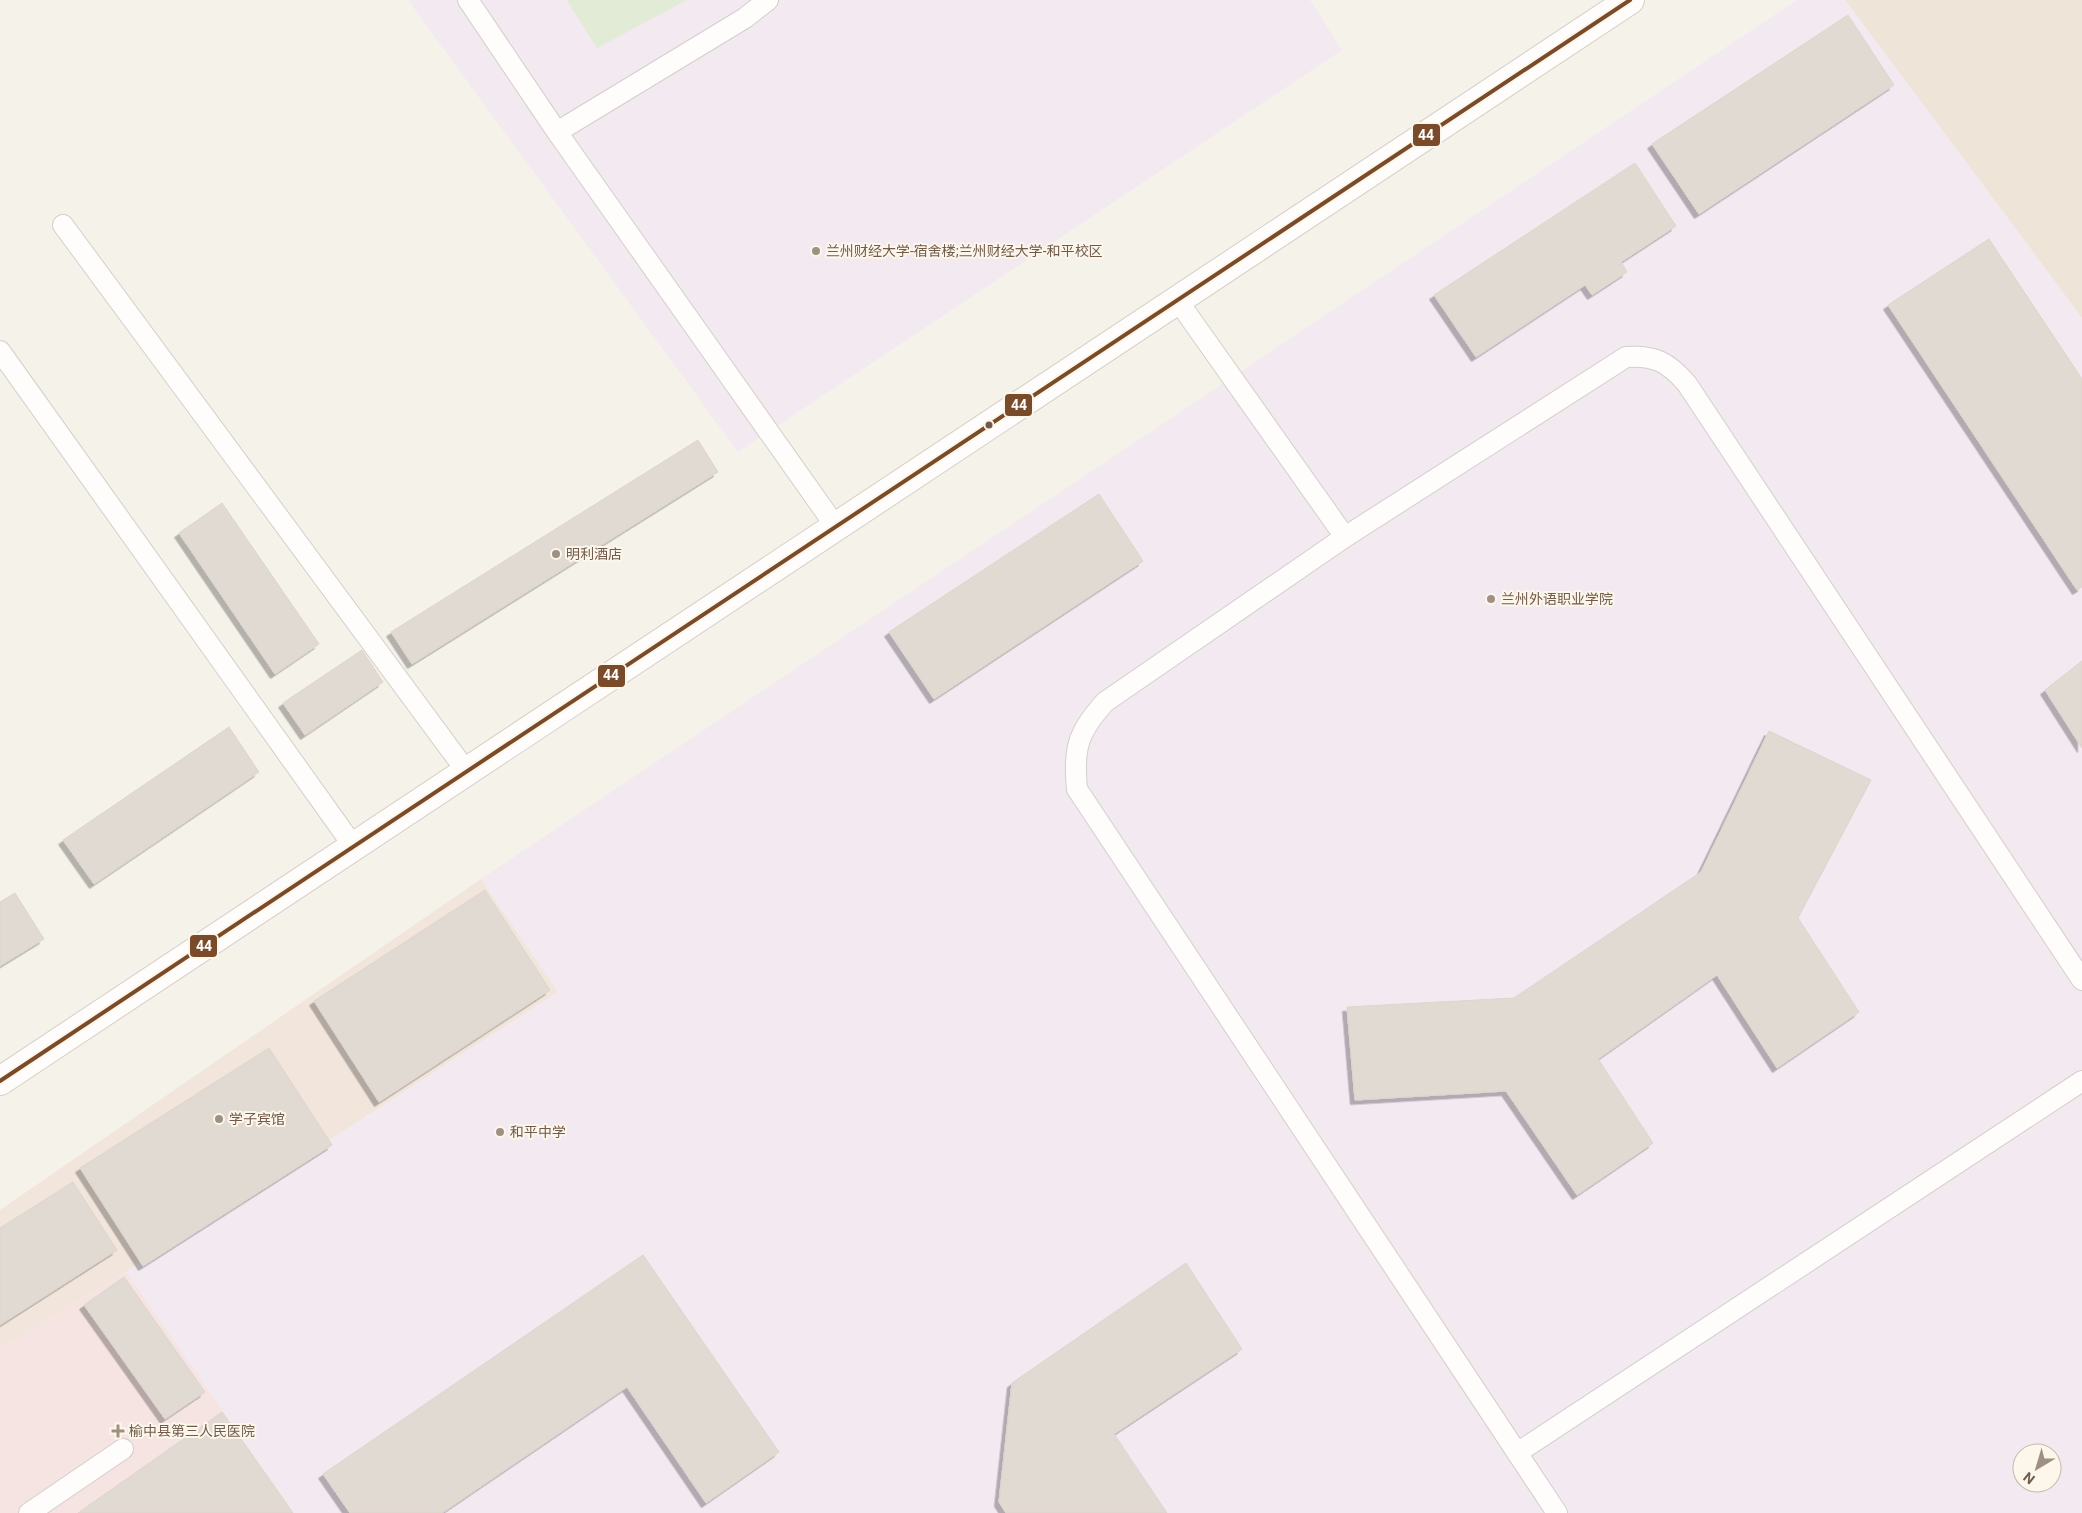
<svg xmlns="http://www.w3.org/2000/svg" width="2082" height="1513" viewBox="0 0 2082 1513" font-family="Roboto,'Noto Sans SC',sans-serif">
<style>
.residential{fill:#eee5d8}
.commercial{fill:#f2e5db}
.education{fill:#f2e9f1;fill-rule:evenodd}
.medical{fill:#f6e4e2}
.green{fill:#e1ebd6}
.building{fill:#e1dad2;stroke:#ddd5cd;filter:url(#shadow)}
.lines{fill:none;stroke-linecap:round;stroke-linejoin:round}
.service-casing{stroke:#d4cfc9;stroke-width:22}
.secondary-casing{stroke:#d5cfc8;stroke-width:30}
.service{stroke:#fefdfc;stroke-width:20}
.secondary{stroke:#fefdfc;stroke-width:28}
.bus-1-casing{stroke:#fdf7eb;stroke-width:8}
.bus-1{stroke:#7a4b2a;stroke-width:4}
.poi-dot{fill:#9f9084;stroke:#fdf7eb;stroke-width:2}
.bus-dot{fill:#715b4d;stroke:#fdf7eb;stroke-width:2}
.labels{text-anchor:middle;stroke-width:4;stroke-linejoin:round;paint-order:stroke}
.poi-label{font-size:14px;fill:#715b4d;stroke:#fdf7eb;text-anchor:start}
.line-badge{stroke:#fdf7eb;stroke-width:2}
.badge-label{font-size:14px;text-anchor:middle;font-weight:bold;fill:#fff}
</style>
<defs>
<filter id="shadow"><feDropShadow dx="-4.5" dy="4.5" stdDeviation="0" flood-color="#0004"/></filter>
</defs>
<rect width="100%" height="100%" fill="#f5f2ea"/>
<path class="residential" d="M1845,0h237v318z"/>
<path class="commercial" d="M481,879l77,113 -432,280 -126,77v-139z"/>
<path class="education" d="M408,0h902l32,50 -604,402z
M1797,0h48l237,318v1195h-1788l-168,-241 432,-280 -77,-113zM2022,1453h30v30h-30z"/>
<path class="medical" d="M126,1272l168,241h-294v-164z"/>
<path class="green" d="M567,0h120l-90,48z"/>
<path class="building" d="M1848,15l46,70 -195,129 -47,-70z
M1635,163l41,63 -55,36 6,10 -35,23 -7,-10 -109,72 -42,-62z
M1989,239l93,140v208l-5,3 -189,-285z
M698,440l20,32 -306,192 -21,-32z
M1099,494l44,67 -209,138 -45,-67z
M222,503l97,141 -44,30 -96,-141z
M362,650l21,32 -78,53 -22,-32z
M2082,661v87l-37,-58z
M229,727l30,45 -165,112 -31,-44z
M1769,731l102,49 -73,138 61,94 -82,56 -60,-93 -119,84 55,84 -76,52 -71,-104 -151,9 -8,-93 167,-9 187,-126z
M485,890l65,100 -171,112 -65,-101z
M15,893l29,46 -44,27v-64z
M269,1048l63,97 -189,121 -63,-98z
M73,1182l44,68 -117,75v-97z
M643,1255l136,197 -73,51 -79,-116 -185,126h-92l-27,-39z
M1186,1263l56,86 -128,85 53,79h-161l-7,-11 13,-119z
M124,1277l81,115 -40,27 -81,-114z
M222,1412l71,101h-215z"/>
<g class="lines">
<defs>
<path id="service" d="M468,0l89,132 188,-114 23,-18
M557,132l279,395
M63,225l404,547
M1178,301l167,236
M0,351l354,496
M1517,1453l565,-372
M29,1513l94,-64
M1557,1513l-480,-724c-4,-41 1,-57 28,-87l240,-165 281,-180c29,-2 42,5 61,27l395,596"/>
<path id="secondary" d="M0,1081l1630,-1081"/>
</defs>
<use href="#service" class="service-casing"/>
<use href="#secondary" class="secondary-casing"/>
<use href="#service" class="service"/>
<use href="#secondary" class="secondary"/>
<defs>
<path id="bus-1" d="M0,1081l1630,-1081"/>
</defs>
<use href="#bus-1" class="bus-1-casing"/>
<use href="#bus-1" class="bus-1"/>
</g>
<g class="poi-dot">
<circle cx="816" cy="251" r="5"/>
<circle cx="556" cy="554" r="5"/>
<circle cx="1491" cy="599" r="5"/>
<circle cx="219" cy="1119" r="5"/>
<circle cx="500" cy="1132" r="5"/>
<path d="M115.5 1423.5h5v5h5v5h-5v5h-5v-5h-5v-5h5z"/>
</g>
<circle class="bus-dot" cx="989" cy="425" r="4.5"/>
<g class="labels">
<g class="poi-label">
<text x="826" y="256">兰州财经大学-宿舍楼;兰州财经大学-和平校区</text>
<text x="566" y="559">明利酒店</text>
<text x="1501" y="604">兰州外语职业学院</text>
<text x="229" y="1124">学子宾馆</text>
<text x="510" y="1137">和平中学</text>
<text x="129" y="1436">榆中县第三人民医院</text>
</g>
</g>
<g class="line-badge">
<rect x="1412" y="123" width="29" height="24" rx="5" fill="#7a4b2a"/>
<rect x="1004" y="393" width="29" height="24" rx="5" fill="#7a4b2a"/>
<rect x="597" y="664" width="29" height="24" rx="5" fill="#7a4b2a"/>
<rect x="189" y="934" width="29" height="24" rx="5" fill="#7a4b2a"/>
</g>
<g class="badge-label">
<text x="1426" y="140">44</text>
<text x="1019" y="410">44</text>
<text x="611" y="680">44</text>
<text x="204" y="951">44</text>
</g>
<g transform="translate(2037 1468) rotate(218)"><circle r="24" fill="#fdf7eb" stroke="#c5b9ac"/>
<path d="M0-4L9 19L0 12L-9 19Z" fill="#9f9084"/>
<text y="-8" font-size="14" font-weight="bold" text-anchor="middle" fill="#715b4d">N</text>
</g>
</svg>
